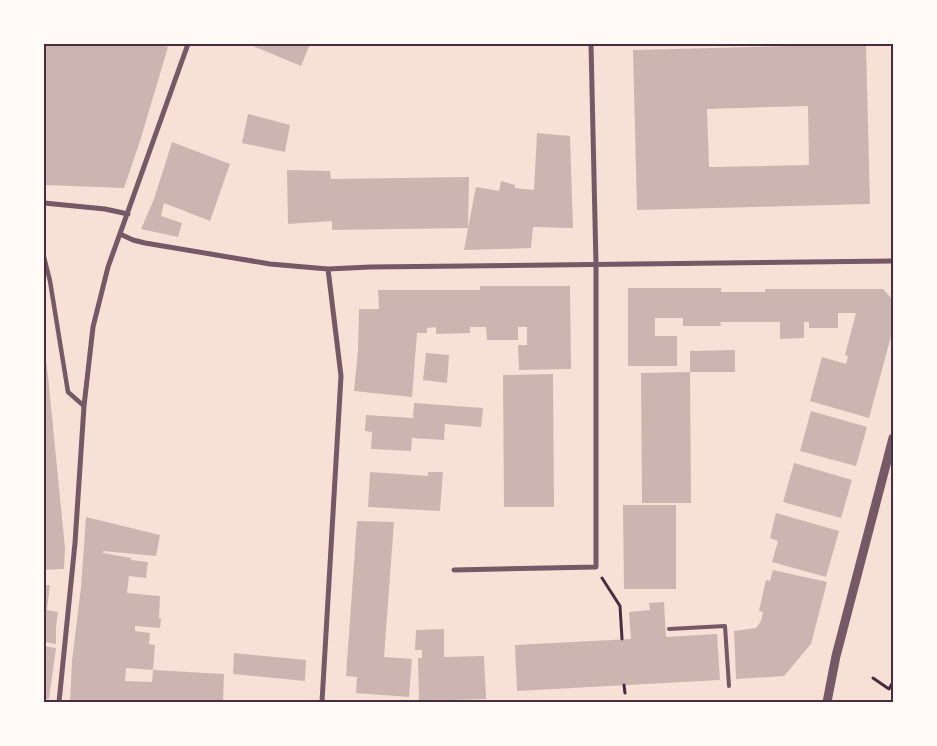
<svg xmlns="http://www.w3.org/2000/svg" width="937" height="746" viewBox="0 0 937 746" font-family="'Noto Sans',sans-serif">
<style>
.building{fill:#ccb4b1;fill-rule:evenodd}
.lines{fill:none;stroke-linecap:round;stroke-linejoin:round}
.path{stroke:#4a2c40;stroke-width:3}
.service{stroke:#755966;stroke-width:4}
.pedestrian{stroke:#755966;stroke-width:4.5}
.minor{stroke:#755966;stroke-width:5}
.tertiary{stroke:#755966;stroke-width:9}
.neatline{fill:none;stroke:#4a2c40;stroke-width:2}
</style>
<rect width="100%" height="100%" fill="#f7e1d7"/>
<path class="building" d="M44,44h14v1l100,-1 10,3 -28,94 -16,47 -80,-3z
M248,44h62l-9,22z
M866,44l4,160 -233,6 -4,-160zM808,106l1,59 -100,2 -2,-58z
M248,114l42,11 -5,27 -43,-9z
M537,133l33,3 3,92 -40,-1 -2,21 -67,2 4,-22 -136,2v-9l-44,3 -1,-54 43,1 1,8 138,-2 -1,51 8,-41 23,4 2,-10 14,4v3l19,2z
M172,142l58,22 -20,57 -46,-18 -3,13 21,7 -4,14 -37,-8 13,-30z
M480,286h90l1,83 -52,1 -1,-25h9v-18h-9v13h-31l-1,-13h-16v6l-34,1v-7l-9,1v5h-10l-5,64 -58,-6 4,-40 1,-42h20l-1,-19h102z
M628,288h93v4h44v-3h118l10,11v29l-24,89 -59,-17 12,-44 24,7 2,-8 -3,-1 11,-42h-18v15h-29v-6h-5v16l-24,1v-17h-60l1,4h-38v-8h-28v18h22v30h-49z
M735,350v22h-45v-21z
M44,352h1l3,24 17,172 -1,21 -20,1z
M426,353l23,2 -2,28 -24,-3z
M690,372l1,131h-49l-1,-130z
M553,374l1,133h-50l-1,-132z
M414,403l69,5 -2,19 -36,-3 -1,16 -32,-2 -1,13 -40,-2 1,-17 -7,-1 1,-16 47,3z
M811,411l56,16 -11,39 -56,-15z
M794,463l58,17 -11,38 -58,-16z
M370,472l58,4v-4h15l-3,39 -72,-4z
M623,505h53v84h-52z
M776,513l63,18 -13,46 -54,-15 6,-21 -8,-3z
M86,517l74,18 -4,21 -53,-5v2l28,5v2l17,2 -2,16 -17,-2 -2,17 33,3 -1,22 2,1 -1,9 -25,-2v5l15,2 -1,11 6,1 -2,25 -27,-2 -1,13 27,1 1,-12 71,4 -1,28h-153l2,-41 9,-74z
M357,521l37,1 -10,135 28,2 -3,38 -53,-4 1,-16 -11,-1z
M773,570l54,12 -16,62 -27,32 -48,3 -2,-48 22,-3 5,-7 2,-9 -4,-1 7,-31 4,1z
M44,585h6l-3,25 11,2 -2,15v17l-12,-2z
M664,602l2,35 51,-3 3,46 -203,11 -2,-46 116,-6 -2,-27 21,-2 -1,-7z
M444,629v28l40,-1 2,43 -67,2 -1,-43h4v-8h-7l1,-20z
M44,646l12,2 -7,51 -5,1z
M234,653l72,7 -1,21 -72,-7z"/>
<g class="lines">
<path class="path" d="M602,578l18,28 2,33
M873,678l16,11 4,-7
M624,685l1,8"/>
<path class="service" d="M669,629l56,-3 4,60"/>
<path class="pedestrian" d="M44,257l6,24 18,111 16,14"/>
<path class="minor" d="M44,203l61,6 23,5
M120,234l13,6 12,3 125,21 58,5 42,-2 523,-6
M454,570l142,-3v-303l-5,-220
M59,702l16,-159 9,-137 9,-79 15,-60 80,-223
M322,702l19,-326 -13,-107"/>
<path class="tertiary" d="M827,702l9,-46 57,-218"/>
</g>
<rect width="937" height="746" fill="none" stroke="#fffaf5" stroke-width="90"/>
<rect x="45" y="45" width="847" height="656" class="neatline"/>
</svg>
